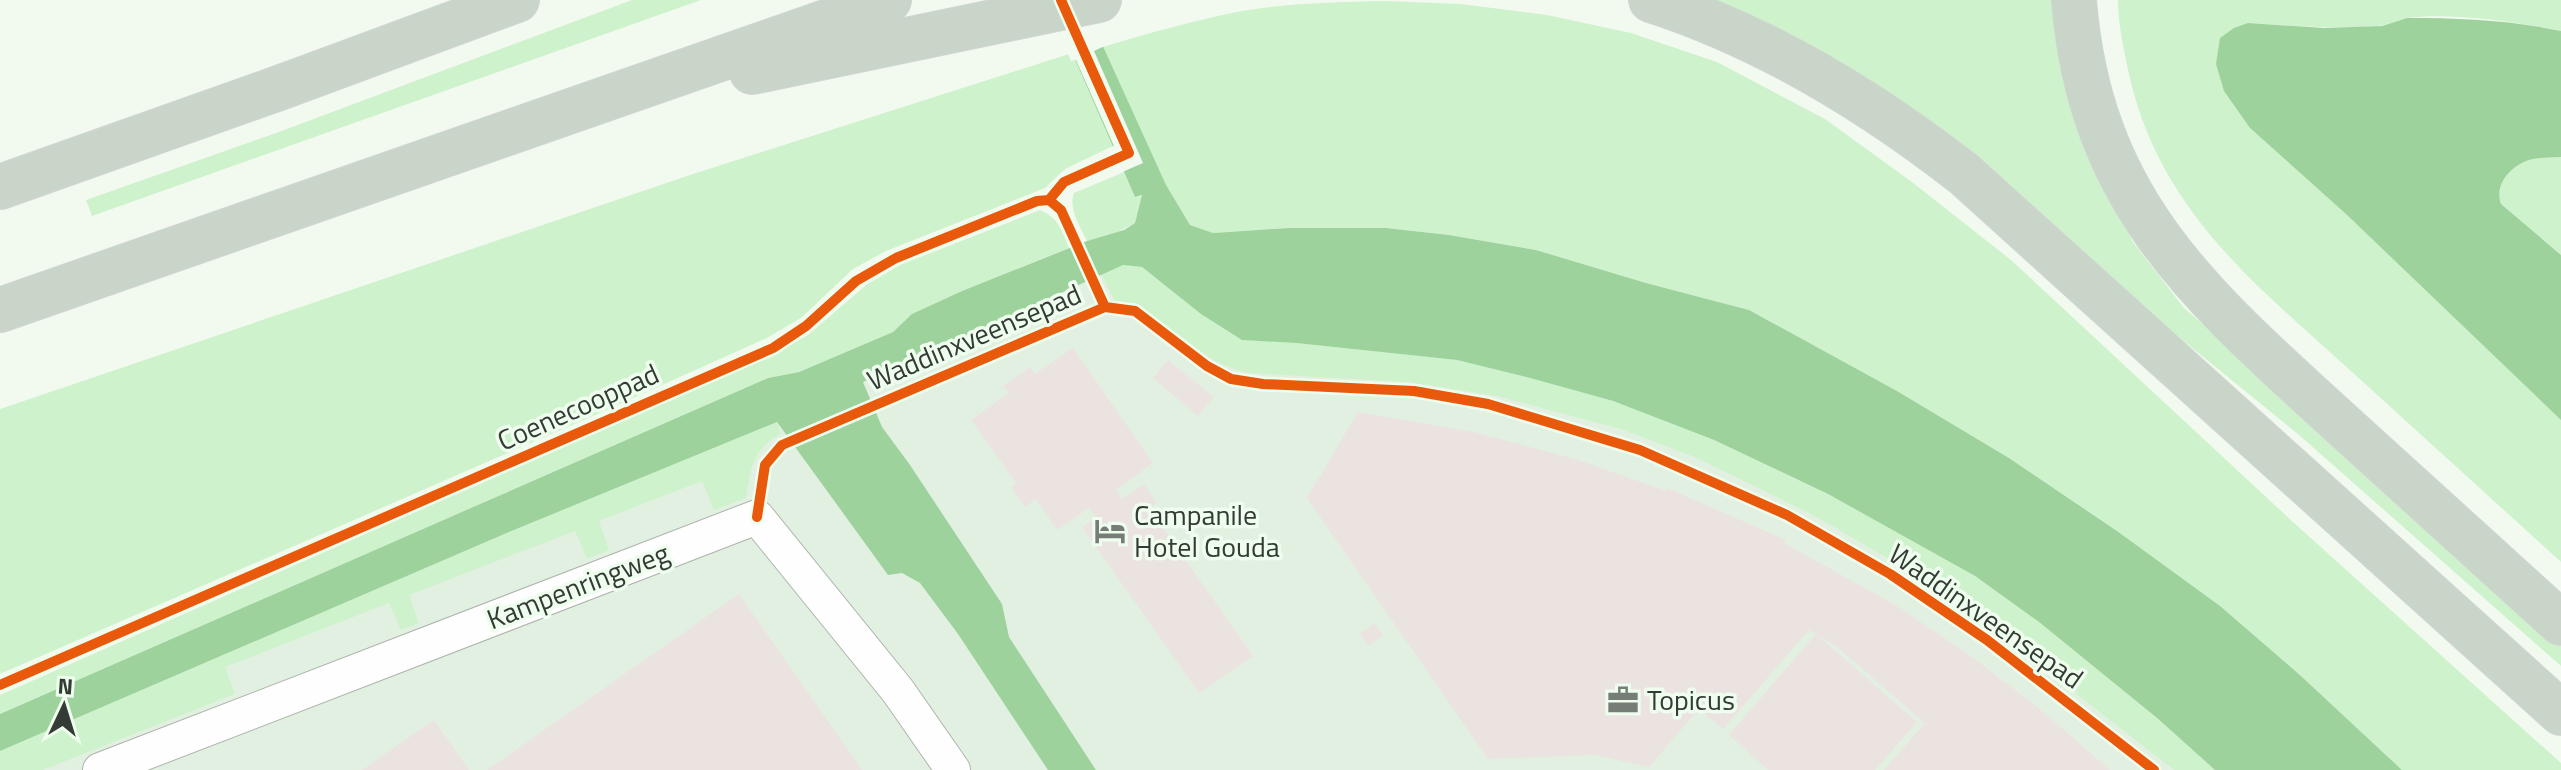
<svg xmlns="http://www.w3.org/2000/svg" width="2561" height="770" viewBox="0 0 2561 770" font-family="'Titillium Web',sans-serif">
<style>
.built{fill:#e2f0e1}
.green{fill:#cef3cc}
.water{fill:#9dd29d}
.pier{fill:#f2faf0}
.building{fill:#ebe3e0}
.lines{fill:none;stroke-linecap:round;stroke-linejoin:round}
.minor-casing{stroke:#aeb4ad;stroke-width:36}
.motorway-casing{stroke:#d2d6d1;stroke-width:46}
.minor{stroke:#fdfefd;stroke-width:34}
.motorway{stroke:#c8d5c8;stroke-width:44}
.cycleway-casing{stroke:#eefded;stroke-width:15}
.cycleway{stroke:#e8590c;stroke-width:10}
.labels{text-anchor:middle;stroke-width:7;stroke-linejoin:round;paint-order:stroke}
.street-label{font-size:28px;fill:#343a34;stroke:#eefded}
.poi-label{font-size:28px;fill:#343a34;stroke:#eefded;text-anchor:start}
</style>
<rect width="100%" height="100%" fill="#f2faf0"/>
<path class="built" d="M1123,265l172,78 162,17 257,80 501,330h-2215v-24l863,-365z"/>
<path class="green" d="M632,0h69l-609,216 -6,-16 190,-67z
M1689,0h378l25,159 41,83 51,66 87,75 290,262v21l-262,-231 -124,-101 -230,-197z
M2118,0h443v31c-42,-9 -111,-19 -153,-13 -11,2 -20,7 -30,8 -44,3 -86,0 -130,-3l2,105 97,87 214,205v142c-66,-60 -132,-120 -198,-180 -106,-97 -209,-172 -237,-322 -4,-20 -8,-39 -8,-60z
M1385,1l76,3 86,11 84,18 86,29 108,57 87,63 99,78 282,262 268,241v7h-159l-101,-94 -184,-145 -108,-73 -112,-67 -148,-81 -103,-27 -110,-33 -87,-15 -63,-7h-98l-75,5 -23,-8 -24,-39 -63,-139c46,-14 92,-27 139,-36 47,-8 96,-9 143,-10z
M1072,53l41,93 -48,23 -20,19 -159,63 -33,18 -52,49 -34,20 -174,78 -593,258v-265l690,-234z
M2561,157v98l-60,-51c-7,-20 10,-38 28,-44 9,-3 22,-2 32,-3z
M1124,172l11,25 7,-1 -7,27 -17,9 -31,9c-7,-15 -19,-32 -13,-48z
M1040,210c19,8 22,21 29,38l-107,43 -49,23 -20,18 -94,40 -31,6 -768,336v-19l769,-339 39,-21 58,-50 34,-20z
M1123,265l19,2 59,47 41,26 53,3 162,17 73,18 83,23 101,39 114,54 147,82 64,46 118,96 58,52h-41l-173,-135 -114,-77 -70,-41 -120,-59 -76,-29 -124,-33 -90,-14 -159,-9c-10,-3 -21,-6 -31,-11 -35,-20 -58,-51 -100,-56l-16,-33z
M777,422l4,11c-30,19 -29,32 -35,65l-32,12 -12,-29 -103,40 10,29 -22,9 -12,-28 -166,64 10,28 -18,7 -12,-27 -164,64 10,27 -192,76h-43v-19l509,-219z"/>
<path class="water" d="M1049,0h33l84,185 24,40 23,8 75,-5h98l63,7 87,15 110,33 103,27 148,81 112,67 108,73 103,75 81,70 101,94h-187l-58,-52 -118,-96 -64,-46 -147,-82 -114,-54 -101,-39 -83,-23 -73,-18 -161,-17 -54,-3 -41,-26 -59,-47 -19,-2 -260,117 19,45 28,38 92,139 7,33 87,133h-48l-90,-136 -38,-51 -18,-10 -14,2 -111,-153 -268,110 -509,219v-37l768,-336 31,-6 94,-40 19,-18 50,-23 125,-50 37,-11 11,-7 7,-28 -7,2z
M2407,18c52,0 103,2 154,13v126c-10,1 -23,0 -32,3 -18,6 -35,24 -28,44l60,51v165l-214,-205 -97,-87 -26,-37 -8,-27 4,-26 14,-10 14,-5 76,5 58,-2z"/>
<path class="pier" d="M1045,0h42l20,45 -13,6 49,112 -23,10 -10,-25 4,-2 -38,-86 -5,1z"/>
<path class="building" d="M1073,348l80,115 -37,27 6,9 22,-15 13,19 -8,5 104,148 -54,37 -117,-166 14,-9 -7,-10 -32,22 -21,-31 -11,8 -14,-20 5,-4 -45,-63 38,-27 -6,-7 27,-19 5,7z
M1168,360l46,37 -16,19 -45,-38z
M1358,412l116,20 104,28 89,31v-3l119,52 -2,3 113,63 71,48 68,52 74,64h-226l41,-47 -89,-77 -27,-16 -86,99 -24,-20 -50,58 -54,-12 -107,4 -181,-261z
M739,594l123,176h-375z
M1374,623l9,12 -15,11 -8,-12z
M1816,634l101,88 -42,48h-107l-39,-35z
M434,720l35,50h-107z"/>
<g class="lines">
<defs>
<path id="minor" d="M100,770l657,-253 141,174 55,79"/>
<path id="motorway" d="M1651,0c115,37 218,100 313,174l597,539
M2074,0c16,205 130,298 271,427 72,66 144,131 216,196
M752,72l347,-72
M0,187l279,-99 238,-88
M0,310l889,-310"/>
</defs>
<use href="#minor" class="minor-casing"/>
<use href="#motorway" class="motorway-casing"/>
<use href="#minor" class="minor"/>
<use href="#motorway" class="motorway"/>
<defs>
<path id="cycleway" d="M1049,200l15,-18 65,-29 -68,-153
M757,517l8,-52 17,-20 323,-138 30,4 72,55 24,13 32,5 151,7 74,13 152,46 147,65 103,59 97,66 167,130
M0,685l773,-337 33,-22 50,-45 40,-23 141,-57 12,-1 12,10 44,97"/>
</defs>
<use href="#cycleway" class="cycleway-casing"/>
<use href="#cycleway" class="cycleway"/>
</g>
<defs>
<symbol id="hotel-bare" viewBox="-9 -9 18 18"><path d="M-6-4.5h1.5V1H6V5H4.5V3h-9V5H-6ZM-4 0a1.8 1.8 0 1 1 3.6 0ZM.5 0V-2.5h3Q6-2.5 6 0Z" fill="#767d76" stroke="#eefded" stroke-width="2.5" paint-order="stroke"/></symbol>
<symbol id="office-bare" viewBox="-9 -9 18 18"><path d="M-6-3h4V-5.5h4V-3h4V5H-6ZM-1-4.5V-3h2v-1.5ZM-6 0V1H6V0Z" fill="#767d76" stroke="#eefded" stroke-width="2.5" paint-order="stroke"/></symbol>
</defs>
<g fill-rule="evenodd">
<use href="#hotel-bare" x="1088" y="509" width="44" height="44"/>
<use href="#office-bare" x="1601" y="678" width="44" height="44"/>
</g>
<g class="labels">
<g class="street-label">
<text transform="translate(974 337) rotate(-23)" y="10">Waddinxveensepad</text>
<text transform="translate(578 407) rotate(-24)" y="10">Coenecooppad</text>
<text transform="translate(578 586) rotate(-21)" y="10">Kampenringweg</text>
<text transform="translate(1986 616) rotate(35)" y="10">Waddinxveensepad</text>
</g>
<g class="poi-label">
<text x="1134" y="525">Campanile<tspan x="1134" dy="32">Hotel Gouda</tspan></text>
<text x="1647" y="710">Topicus</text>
</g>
</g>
<g transform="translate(64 706) rotate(4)" stroke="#eefded" stroke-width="6" paint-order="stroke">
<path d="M0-6L14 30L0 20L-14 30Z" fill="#343a34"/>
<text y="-12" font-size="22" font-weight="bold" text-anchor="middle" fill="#343a34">N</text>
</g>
</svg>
